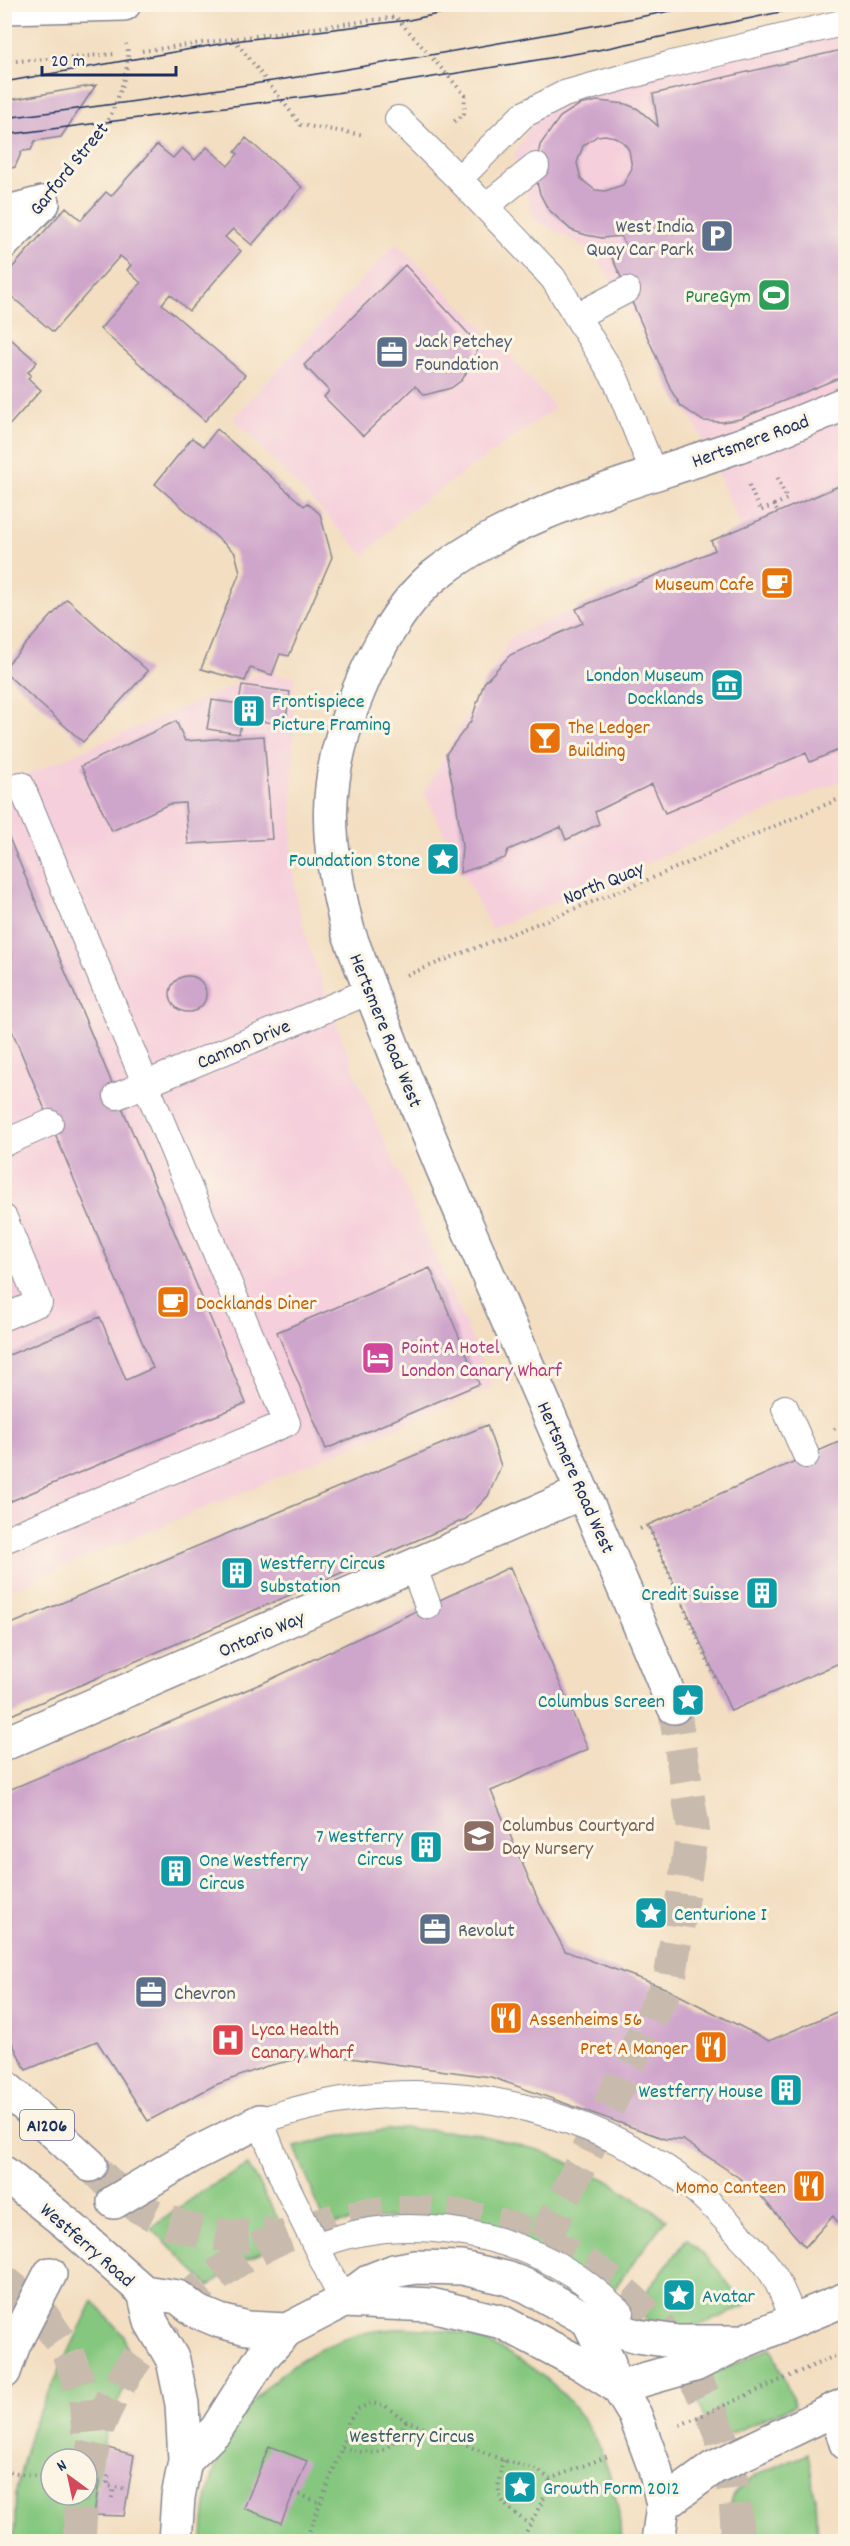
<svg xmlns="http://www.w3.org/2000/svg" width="850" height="2546" viewBox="0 0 850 2546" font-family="Dekko,sans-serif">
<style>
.built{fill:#f5cfdb}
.green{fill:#86c77f;stroke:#507b6e;stroke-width:1.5;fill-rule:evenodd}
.building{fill:#cfa6cb;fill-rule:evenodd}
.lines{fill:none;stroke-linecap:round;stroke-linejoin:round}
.minor-tunnel{stroke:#c8bbad;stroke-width:33;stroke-dasharray:33 16;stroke-linecap:butt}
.primary-tunnel{stroke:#c8bbad;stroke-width:33;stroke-dasharray:33 16;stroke-linecap:butt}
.service-casing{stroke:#878690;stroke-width:28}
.pedestrian-casing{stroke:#878690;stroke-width:36}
.minor-casing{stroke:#878690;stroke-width:36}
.tertiary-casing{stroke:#878690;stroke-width:36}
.primary-casing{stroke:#878690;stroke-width:36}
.trunk-casing{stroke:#878690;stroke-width:36}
.path{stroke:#878690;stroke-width:4;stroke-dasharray:1.5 4.5;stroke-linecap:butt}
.service{stroke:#fff;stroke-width:26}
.pedestrian{stroke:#fff;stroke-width:33}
.minor{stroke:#fff;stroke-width:33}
.tertiary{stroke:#fff;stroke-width:33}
.primary{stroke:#fff;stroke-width:33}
.trunk{stroke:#fff;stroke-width:33}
.tram{stroke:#1b2f5e;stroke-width:1.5}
.labels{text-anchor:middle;stroke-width:6;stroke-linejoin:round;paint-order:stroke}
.shield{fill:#fcf5e5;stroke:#5e6a86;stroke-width:1.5}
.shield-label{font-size:18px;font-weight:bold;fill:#1b2f5e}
.street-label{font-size:20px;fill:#1b2f5e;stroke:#fcf5e5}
.service-label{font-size:20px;fill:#4e5e75;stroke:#fcf5e5;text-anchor:start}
.leisure-label{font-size:20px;fill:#27864d;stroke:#fcf5e5;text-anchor:end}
.food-label{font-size:20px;fill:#c56008;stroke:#fcf5e5;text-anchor:end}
.culture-label{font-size:20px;fill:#0d838f;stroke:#fcf5e5;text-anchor:end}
.hotel-label{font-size:20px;fill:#b23c85;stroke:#fcf5e5;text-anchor:start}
.education-label{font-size:20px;fill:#785e54;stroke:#fcf5e5;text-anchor:start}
.health-label{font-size:20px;fill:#be3a42;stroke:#fcf5e5;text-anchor:start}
.park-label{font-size:20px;fill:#3b5d68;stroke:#fcf5e5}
</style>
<rect width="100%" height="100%" fill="#fcf5e5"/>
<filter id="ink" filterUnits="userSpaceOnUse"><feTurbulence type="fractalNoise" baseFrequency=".0167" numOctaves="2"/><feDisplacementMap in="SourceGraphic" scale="12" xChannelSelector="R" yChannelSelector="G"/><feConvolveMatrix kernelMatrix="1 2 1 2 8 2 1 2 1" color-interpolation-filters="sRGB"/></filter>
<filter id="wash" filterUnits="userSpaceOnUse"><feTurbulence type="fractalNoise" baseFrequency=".008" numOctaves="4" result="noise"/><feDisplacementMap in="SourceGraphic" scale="24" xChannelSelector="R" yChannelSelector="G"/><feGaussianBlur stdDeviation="1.35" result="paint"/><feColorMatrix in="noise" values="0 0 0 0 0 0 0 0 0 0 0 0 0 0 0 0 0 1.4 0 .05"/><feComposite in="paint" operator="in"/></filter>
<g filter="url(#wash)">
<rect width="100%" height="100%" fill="#f3dec1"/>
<path class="built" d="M845,21v758l-354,150 -67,-136 87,-156 233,-103 -47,-106 -103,-176 -59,-32 -21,-65 29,-50z
M396,243l108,105 51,60 -151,107 -39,41 -132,-138z
M261,674l35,3 -2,8 -2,180 4,32 11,44 50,137 136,309 -488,205v-808z"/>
<path class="green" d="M402,2128l71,5 69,18 65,29 59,39 -53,71 -183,-73 -65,2 -39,7 -31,-79 40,-10z
M248,2165l42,75 -47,21 -34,25 -58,-58 52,-37z
M687,2238l31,32 27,36c-39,17 -74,39 -111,3z
M93,2301l31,35 9,34 -23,50 -6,21 -8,45 -5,55h-77l2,-50 15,-61zM51,2459h36v36h-36z
M402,2328c25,1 52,1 76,11 64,25 114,73 133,140 5,20 11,42 9,63h-417c1,-99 61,-182 158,-208 13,-4 28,-4 41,-6z
M771,2348l24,57 -81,36 -25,-58z
M808,2453l7,44 2,44h-89c0,-13 -2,-28 3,-41 9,-24 55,-37 77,-47z"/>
<g id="blocks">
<path class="building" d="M846,49v326l-106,44 -18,3 -19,-1 -22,-15 -9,-14 -61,-137 15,-7 -5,-12 -19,2 -16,-3 -15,-5 -23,-21 -8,-15 -3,-12 -1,-16 4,-21 20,-28 19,-12 19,-4 28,3 12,5 20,17 -5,-32zM605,135l10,2 8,5 6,8 3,18 -9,17 -18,6 -10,-1 -14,-11 -4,-16 6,-17 14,-10z
M96,85l-35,52 -26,4 -4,9 -9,1 -7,16 -11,3v-69z
M246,138l56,49 -50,58 -19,-16 -8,8 16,14 -52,60 -19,-17 -8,10 83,71 -40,46 -105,-92 41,-46 -14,-13 4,-5 -11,-9 -67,76 -49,-42v-13l62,-70 15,13 25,-28 5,4 46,-51 16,13 9,-10 13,12 12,-13 21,19 10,-12 -3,-2z
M405,265l72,78 -1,12 -14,25 -11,8 -26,7 -10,-9 -52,50 -39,-39 5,-6 -25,-26z
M4,333l33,29 -9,10 3,3 -3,3 13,12 -37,41z
M217,429l87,77 3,-3 13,11 12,43 -43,99 -9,-2 -8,21 -22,-7 -5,13 -44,-12 39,-97 -5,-19 -80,-69 37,-46 12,8z
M846,483v264l-36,15 -4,-9 -141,60 -13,-29 -57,28 4,12 -33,16 -5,-13 -53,23 -3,8 -45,15 2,-27 -6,-45 -10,-47 25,-33 13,-38 26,-28 73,-32 -7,-14 139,-59 -4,-9z
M67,599l81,72 -65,71 -79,-70v-4z
M242,685l48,7 -5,33 -43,-7 -3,16 -32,-5 5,-29 27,4z
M176,721l9,20 79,-5 8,103 -84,5 -3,-41 -16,1 -57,27 -31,-65z
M5,828l241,575 -242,101v-147l96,-40 26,63 27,-12 -148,-354z
M170 994a18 18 0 1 1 36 0a18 18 0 1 1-36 0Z
M430,1268l49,116 -153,65 -49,-117z
M487,1425l14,41 -13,30 -22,23 -462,199v-91z
M846,1439v221l-115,51 -83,-186z
M510,1567l78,182 -97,42 48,111 26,49 100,37 104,53 77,-33v214l-7,2 -6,-8 -28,31 -51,-59 -71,-48 -18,-1 -174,-62 -171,-23 -53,12 -52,19 -67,36 -51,-80 -71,29 -22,-43v-235l261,-110z
M269,2446l38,15 -26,62 -37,-15z
M104,2447l30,8 -10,61 -30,-1z"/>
</g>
</g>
<g filter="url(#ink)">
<use href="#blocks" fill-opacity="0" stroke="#878690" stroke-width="1.5"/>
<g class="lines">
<path class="minor-tunnel" d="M544,2240l126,-261 23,-153 -19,-119"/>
<path class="primary-tunnel" d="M90,2165c11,10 21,22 33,31 42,33 102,47 153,37
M4,2281l34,28 29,42 18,48 4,47
M87,2476c4,-16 6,-33 11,-48 13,-34 35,-67 58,-95 132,-162 371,-161 506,-2 49,59 76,134 75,211
M79,2542l3,-47"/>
<defs>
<path id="service" d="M398,119l61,60 94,99 63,102 38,94
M459,179l64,-64 41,-21 104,-29 178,-43
M486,206l50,-40
M577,316l50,-26
M117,1096l253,-105
M4,1143l46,-20
M4,1218l35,85 -35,14
M785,1408l21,47
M4,1540l283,-117 -266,-638
M413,1566l15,40
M317,2246c80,-34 185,-17 257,29 17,11 32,25 47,38
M343,2301l-58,-118 -25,-62c41,-14 82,-23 125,-26 107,-7 223,26 308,93 18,15 32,31 48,48 10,11 22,22 30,35 10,15 16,33 23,49"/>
<path id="pedestrian" d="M4,213l39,-10
M114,2202l79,-47 67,-34
M4,2372l10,-28 36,-70
M835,2409l11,34"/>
<path id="minor" d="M4,242l39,-39
M674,1707c-107,-260 -228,-513 -326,-776 -23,-91 -27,-151 10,-239 16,-39 43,-89 76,-116 86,-68 197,-92 298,-128 39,-13 76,-29 114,-45
M4,1744l579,-252
M588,2320l49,16 41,6h56
M618,2387l77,-22 44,-22 107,-44
M663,2505l50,-37 133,-64"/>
<path id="tertiary" d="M4,2173l62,50 78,69 34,5 18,14 24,10 27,7 40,2
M144,2292l7,30 22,38 9,44 3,57 -7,36 -3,45
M343,2301l88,4 71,17 80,42 36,23 17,28 20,54 8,36 -5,37
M185,2461l31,-31 46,-73 25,-27 56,-29 28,-21 23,-9 21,-4 47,1 44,10 21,8 61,34 21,43 2,18"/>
<path id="primary" d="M4,2086l86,79"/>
<path id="trunk" d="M4,7l120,-3"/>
</defs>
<use href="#service" class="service-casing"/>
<use href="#pedestrian" class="pedestrian-casing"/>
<use href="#minor" class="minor-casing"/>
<use href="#tertiary" class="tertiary-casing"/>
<use href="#primary" class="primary-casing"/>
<use href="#trunk" class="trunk-casing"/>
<path class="path" d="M234,39l67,86 64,10
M142,51l254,-34 69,78 -1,19 -12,9
M4,62l112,-8
M67,171c13,-16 34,-37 43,-55 8,-17 23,-55 16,-72
M749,485l11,26 14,-6 4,8
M774,505l13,-6 -11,-25
M407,975l238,-94 201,-85
M834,1429l12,-5
M640,1529l8,-4 71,162
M680,2425l166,-74
M342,2448c39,8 44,9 64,-27
M503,2460c-9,39 -6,40 26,64
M4,2471l47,7
M108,2482v4l19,3
M107,2483l2,-10
M87,2484l9,2
M294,2492l26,11
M112,2498l2,-11
M305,2542l37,-94 6,-26 10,-13 13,-6 13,2 22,16 97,39 36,11 11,8 58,-23
M521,2542l25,-48 4,-15"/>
<use href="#service" class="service"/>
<use href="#pedestrian" class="pedestrian"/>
<use href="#minor" class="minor"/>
<use href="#tertiary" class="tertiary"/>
<use href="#primary" class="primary"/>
<use href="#trunk" class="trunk"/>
<path class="tram" d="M4,82l238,-42 167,-20 77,-16
M4,118c236,-28 469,-68 702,-114
M4,135l332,-42 262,-43 221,-46"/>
</g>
</g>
<defs>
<symbol id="parking-square" viewBox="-11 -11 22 22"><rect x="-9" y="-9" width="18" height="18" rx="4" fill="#5c6f8a" stroke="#fcf5e5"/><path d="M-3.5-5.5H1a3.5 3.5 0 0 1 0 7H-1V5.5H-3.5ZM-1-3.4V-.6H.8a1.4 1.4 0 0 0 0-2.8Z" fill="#fff"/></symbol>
<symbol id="stadium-square" viewBox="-11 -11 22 22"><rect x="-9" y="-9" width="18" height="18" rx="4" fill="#2e9e5b" stroke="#fcf5e5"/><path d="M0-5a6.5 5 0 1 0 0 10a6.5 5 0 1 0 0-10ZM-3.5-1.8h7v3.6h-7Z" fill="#fff"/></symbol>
<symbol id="office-square" viewBox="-11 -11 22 22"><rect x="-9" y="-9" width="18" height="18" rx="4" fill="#5c6f8a" stroke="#fcf5e5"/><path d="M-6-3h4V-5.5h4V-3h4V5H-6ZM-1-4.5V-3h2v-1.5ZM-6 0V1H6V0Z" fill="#fff"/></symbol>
<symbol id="cafe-square" viewBox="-11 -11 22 22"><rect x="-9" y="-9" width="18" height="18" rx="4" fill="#e8710a" stroke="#fcf5e5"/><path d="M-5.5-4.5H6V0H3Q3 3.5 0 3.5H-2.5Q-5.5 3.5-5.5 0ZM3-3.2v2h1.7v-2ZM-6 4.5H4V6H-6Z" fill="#fff"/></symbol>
<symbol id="museum-square" viewBox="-11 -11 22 22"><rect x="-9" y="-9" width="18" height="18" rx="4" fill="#0f9aa8" stroke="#fcf5e5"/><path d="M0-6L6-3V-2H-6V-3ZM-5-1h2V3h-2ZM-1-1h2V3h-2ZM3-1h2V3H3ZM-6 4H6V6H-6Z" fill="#fff"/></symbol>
<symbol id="building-square" viewBox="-11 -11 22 22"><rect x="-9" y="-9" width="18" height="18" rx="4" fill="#0f9aa8" stroke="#fcf5e5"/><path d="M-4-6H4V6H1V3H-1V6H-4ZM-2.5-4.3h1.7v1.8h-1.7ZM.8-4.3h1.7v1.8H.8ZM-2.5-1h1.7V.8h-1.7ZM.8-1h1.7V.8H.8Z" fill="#fff"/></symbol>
<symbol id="bar-square" viewBox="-11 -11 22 22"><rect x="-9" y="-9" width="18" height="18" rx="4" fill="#e8710a" stroke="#fcf5e5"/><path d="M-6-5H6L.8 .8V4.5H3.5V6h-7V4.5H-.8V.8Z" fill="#fff"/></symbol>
<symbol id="sight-square" viewBox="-11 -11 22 22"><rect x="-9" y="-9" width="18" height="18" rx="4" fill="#0f9aa8" stroke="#fcf5e5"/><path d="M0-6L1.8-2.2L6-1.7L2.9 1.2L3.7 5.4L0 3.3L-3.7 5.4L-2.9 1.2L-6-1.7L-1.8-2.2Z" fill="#fff"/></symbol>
<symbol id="hotel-square" viewBox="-11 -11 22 22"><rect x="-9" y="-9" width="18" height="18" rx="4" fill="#d1479c" stroke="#fcf5e5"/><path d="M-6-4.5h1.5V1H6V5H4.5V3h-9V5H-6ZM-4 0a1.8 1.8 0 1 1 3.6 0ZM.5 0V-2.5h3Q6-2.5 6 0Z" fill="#fff"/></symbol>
<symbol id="school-square" viewBox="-11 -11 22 22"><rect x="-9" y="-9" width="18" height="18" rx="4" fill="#8d6e63" stroke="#fcf5e5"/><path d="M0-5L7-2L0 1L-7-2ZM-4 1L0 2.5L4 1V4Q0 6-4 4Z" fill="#fff"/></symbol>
<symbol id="restaurant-square" viewBox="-11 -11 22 22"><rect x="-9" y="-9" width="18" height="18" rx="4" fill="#e8710a" stroke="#fcf5e5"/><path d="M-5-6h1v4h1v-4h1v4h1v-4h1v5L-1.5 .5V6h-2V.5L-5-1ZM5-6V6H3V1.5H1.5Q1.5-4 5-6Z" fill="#fff"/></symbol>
<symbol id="hospital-square" viewBox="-11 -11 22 22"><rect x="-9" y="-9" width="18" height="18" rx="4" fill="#e0444e" stroke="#fcf5e5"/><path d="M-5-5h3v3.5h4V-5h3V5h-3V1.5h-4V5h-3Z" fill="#fff"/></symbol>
</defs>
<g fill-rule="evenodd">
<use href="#parking-square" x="698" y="217" width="38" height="38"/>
<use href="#stadium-square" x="755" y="276" width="38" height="38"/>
<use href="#office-square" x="373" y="333" width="38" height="38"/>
<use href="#cafe-square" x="758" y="564" width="38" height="38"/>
<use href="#museum-square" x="708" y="666" width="38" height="38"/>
<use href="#building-square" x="230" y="692" width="38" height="38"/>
<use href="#bar-square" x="526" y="719" width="38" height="38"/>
<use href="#sight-square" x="424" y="840" width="38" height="38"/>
<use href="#cafe-square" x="154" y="1283" width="38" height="38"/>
<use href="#hotel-square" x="359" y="1339" width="38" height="38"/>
<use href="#building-square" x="218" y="1554" width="38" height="38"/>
<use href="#building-square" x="743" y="1574" width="38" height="38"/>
<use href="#sight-square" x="669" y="1681" width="38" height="38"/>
<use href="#school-square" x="460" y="1817" width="38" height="38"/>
<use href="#building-square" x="407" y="1828" width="38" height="38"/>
<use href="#building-square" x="157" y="1852" width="38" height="38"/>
<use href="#sight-square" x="632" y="1894" width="38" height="38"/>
<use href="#office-square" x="416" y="1910" width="38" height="38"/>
<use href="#office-square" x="132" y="1973" width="38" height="38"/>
<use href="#restaurant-square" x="487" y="1999" width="38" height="38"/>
<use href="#hospital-square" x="209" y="2021" width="38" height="38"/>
<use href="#restaurant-square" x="692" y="2028" width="38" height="38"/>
<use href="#building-square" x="767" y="2071" width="38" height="38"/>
<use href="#restaurant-square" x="790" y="2167" width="38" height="38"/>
<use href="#sight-square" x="660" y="2276" width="38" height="38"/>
<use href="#sight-square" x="501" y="2468" width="38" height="38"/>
</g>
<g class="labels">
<rect class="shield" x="20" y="2110" width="54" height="30" rx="4.5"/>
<g class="shield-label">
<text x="47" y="2131">A1206</text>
</g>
<g class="street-label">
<text transform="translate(68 168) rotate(-51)" y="7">Garford Street</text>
<text transform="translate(750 440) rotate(-20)" y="7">Hertsmere Road</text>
<text transform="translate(603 882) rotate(-22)" y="7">North Quay</text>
<text transform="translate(387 1030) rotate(68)" y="7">Hertsmere Road West</text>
<text transform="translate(243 1043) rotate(-23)" y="7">Cannon Drive</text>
<text transform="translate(577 1477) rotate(66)" y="7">Hertsmere Road West</text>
<text transform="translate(261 1633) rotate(-23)" y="7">Ontario Way</text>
<text transform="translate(88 2244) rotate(41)" y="7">Westferry Road</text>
</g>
<g class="service-label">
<text x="694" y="232" text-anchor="end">West India<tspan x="694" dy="23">Quay Car Park</tspan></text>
<text x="415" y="347">Jack Petchey<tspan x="415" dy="23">Foundation</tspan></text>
<text x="458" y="1936">Revolut</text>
<text x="174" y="1999">Chevron</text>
</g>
<g class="leisure-label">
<text x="751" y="302">PureGym</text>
</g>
<g class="food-label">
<text x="754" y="590">Museum Cafe</text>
<text x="568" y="733" text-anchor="start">The Ledger<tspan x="568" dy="23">Building</tspan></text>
<text x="196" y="1309" text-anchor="start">Docklands Diner</text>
<text x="529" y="2025" text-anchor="start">Assenheims 56</text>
<text x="688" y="2054">Pret A Manger</text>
<text x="786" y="2193">Momo Canteen</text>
</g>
<g class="culture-label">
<text x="704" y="681">London Museum<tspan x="704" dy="23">Docklands</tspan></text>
<text x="272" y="707" text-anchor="start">Frontispiece<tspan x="272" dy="23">Picture Framing</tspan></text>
<text x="420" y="866">Foundation Stone</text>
<text x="260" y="1569" text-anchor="start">Westferry Circus<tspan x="260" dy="23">Substation</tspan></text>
<text x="739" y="1600">Credit Suisse</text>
<text x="665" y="1707">Columbus Screen</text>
<text x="403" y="1842">7 Westferry<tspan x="403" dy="23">Circus</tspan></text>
<text x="199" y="1866" text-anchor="start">One Westferry<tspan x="199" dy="23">Circus</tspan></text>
<text x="674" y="1920" text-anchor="start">Centurione I</text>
<text x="763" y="2097">Westferry House</text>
<text x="702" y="2302" text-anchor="start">Avatar</text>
<text x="543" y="2494" text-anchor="start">Growth Form 2012</text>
</g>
<g class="hotel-label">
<text x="401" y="1353">Point A Hotel<tspan x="401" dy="23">London Canary Wharf</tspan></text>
</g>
<g class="education-label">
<text x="502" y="1831">Columbus Courtyard<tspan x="502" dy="23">Day Nursery</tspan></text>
</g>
<g class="health-label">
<text x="251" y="2035">Lyca Health<tspan x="251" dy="23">Canary Wharf</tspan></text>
</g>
<g class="park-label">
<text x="412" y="2442">Westferry Circus</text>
</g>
</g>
<rect width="850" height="2546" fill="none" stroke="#fcf5e5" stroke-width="24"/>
<g transform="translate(69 2477) rotate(327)"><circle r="28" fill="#fcf5e5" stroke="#a2a6af" stroke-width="1.5"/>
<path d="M0-4.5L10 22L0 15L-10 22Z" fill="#d1495b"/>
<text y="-9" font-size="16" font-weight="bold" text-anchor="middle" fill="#1b2f5e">N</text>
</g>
<path d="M42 66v9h134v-9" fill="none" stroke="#1b2f5e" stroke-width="3"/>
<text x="51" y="66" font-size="18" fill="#1b2f5e" stroke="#fcf5e5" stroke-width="4.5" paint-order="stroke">20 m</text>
</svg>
